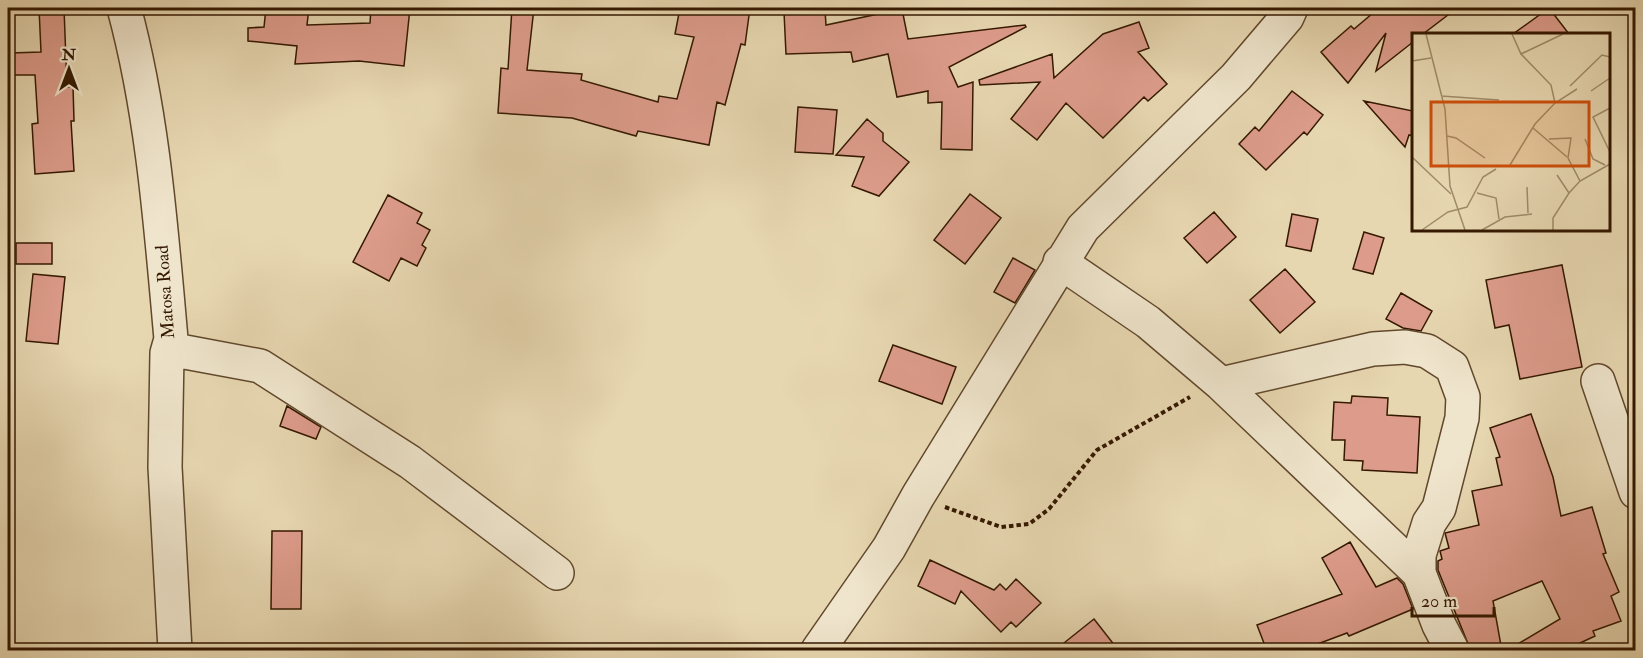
<svg xmlns="http://www.w3.org/2000/svg" width="1643" height="658" viewBox="0 0 1643 658" font-family="'IM FELL Double Pica',serif">
<style>
.building{fill:#dd9c8b;stroke:#341800;stroke-width:1.5}
.lines{fill:none;stroke-linecap:round;stroke-linejoin:round}
.minor-casing{stroke:#61482c;stroke-width:36}
.path{stroke:#341800;stroke-width:4;stroke-dasharray:4.5 3;stroke-linecap:butt}
.minor{stroke:#efe5cc;stroke-width:33}
.labels{text-anchor:middle;stroke-width:6;stroke-linejoin:round;paint-order:stroke}
.street-label{font-size:18px;fill:#341800;stroke:#efe5cc}
.inset-road{fill:none;stroke:#9f8b6a;stroke-width:1.5}
.view{fill:#cd4f0a;fill-opacity:0.15;stroke:#cd4f0a;stroke-width:3}
.inset-edge{fill:none;stroke:#341800;stroke-width:3}
</style>
<rect width="100%" height="100%" fill="#e7d7b1"/>
<filter id="stains"><feTurbulence type="fractalNoise" baseFrequency=".00333" numOctaves="4"/><feColorMatrix values="0 0 0 0 .2 0 0 0 0 .09 0 0 0 0 .02 0 0 0 .5 -.17"/></filter>
<radialGradient id="worn" r=".72"><stop offset=".6" stop-color="#630" stop-opacity="0"/><stop offset="1" stop-color="#630" stop-opacity=".3"/></radialGradient>
<path class="building" d="M39,8h25l3,79 6,-1 1,35h-3l3,50 -39,3 -3,-50 6,-1 -3,-48h-24l-1,-22 31,-1z
M266,8h43l-2,17 63,-2 1,-15h39l-6,58 -45,-5 -64,3 2,-18 -49,-5v-13l16,-1z
M512,8h22l-7,62 55,4 -1,6 77,22 1,-6 18,3 17,-62 -19,-3 5,-26h70l-5,37 -4,-1 -16,61 -8,-3 -8,43 -71,-14 -2,5 -64,-18 -74,-5 3,-45 7,1z
M1379,8h78l-34,26h-10v8l-37,29 10,-38 -38,50 -27,-31 30,-26 3,3z
M1549,8l20,26h-56z
M902,9l6,30 117,-14 1,2 -77,40 9,20 15,-5 -1,68 -31,-1 1,-47 -14,1v-12l-31,6 -9,-43 -35,8 -2,-10 -65,2 -2,-42 41,-2 1,15z
M1139,22l10,26 -11,4 29,32 -19,17 -4,-4 -41,41 -37,-35 -29,37 -26,-21 29,-37 -60,3 -1,-5 73,-26 2,24 49,-44z
M1292,91l31,24 -16,20 -3,-3 -38,38 -27,-26 16,-17 4,4z
M1364,101l49,10v25l-4,-1 -4,12z
M798,107l39,3 -4,44 -38,-2z
M867,119l16,14v8l26,21 -30,34 -27,-10 12,-29 -28,-2z
M970,194l31,24 -36,46 -31,-24z
M388,195l34,18 -5,10 13,7 -8,15 4,3 -9,18 -16,-8 -12,23 -36,-19z
M1214,212l22,25 -29,26 -23,-25z
M1292,214l26,5 -7,32 -25,-5z
M1364,232l20,6 -11,36 -20,-5z
M16,243h36v21h-36z
M1013,258l22,12 -20,33 -21,-11z
M1562,265l20,102 -62,12 -11,-54 -14,3 -9,-48z
M1285,269l30,33 -35,31 -30,-33z
M33,274l32,3 -7,67 -32,-3z
M1401,293l31,18 -11,20 -18,-3 -17,-9z
M893,345l63,22 -14,37 -63,-23z
M1352,396l36,2 -1,17 33,2 -3,56 -55,-3 1,-9 -19,-1 1,-20h-13l2,-38 17,1z
M287,406l34,21 -5,12 -36,-13z
M1531,414l22,63 8,39 31,-9 14,46 -3,1 16,38 -8,4 10,25 -28,10 2,5 -32,15h-57l54,-32 -18,-38 -49,20 9,50h-31l-33,-81v-9l4,-2 -2,-8 9,-3 -4,-15 34,-8 -7,-34 30,-6 -6,-27 4,-1 -10,-29z
M272,531h30l-1,78h-30z
M1350,542l26,45 21,-9 6,6 10,25 -64,27 -2,-3 -48,18h-32l-10,-26 85,-31 -20,-36z
M930,560l64,30 6,-6 6,6 10,-11 25,24 -25,24 -5,-5 -10,10 -40,-41 -6,13 -37,-18z
M1094,619l25,32h-65z"/>
<g class="lines">
<defs>
<path id="minor" d="M124,8c29,107 37,220 47,331l-4,14 -2,114 10,183
M1060,262l88,60 73,62 198,189
M167,353l18,-1 75,14 150,96 147,111
M1598,381l38,111
M1221,384l152,-35 32,-2 22,4 25,16 11,30 -1,21 -23,90 -10,15 -10,32v18l20,52 13,25
M818,650l71,-102 29,-52 165,-268 153,-151 51,-60 4,-9"/>
</defs>
<use href="#minor" class="minor-casing"/>
<path class="path" d="M945,507l56,20 28,-3 20,-15 48,-59 93,-53"/>
<use href="#minor" class="minor"/>
</g>
<g class="labels">
<g class="street-label">
<text transform="translate(165 292) rotate(-94)" y="6">Matosa Road</text>
</g>
</g>
<g transform="translate(1412 33)">
<rect width="198" height="198" fill="#e7d7b1"/>
<path class="inset-road" d="M14,1l19,75 5,77 15,44M100,1l9,20 30,31 4,18M109,21l42,-20M0,28l19,-3M158,53l32,-31 8,2M179,58l19,-13M29,63l58,4M198,75l-17,9 17,35M121,95l34,29M35,103l9,2 29,20M137,106l22,-1 -3,20 12,23M173,106l8,20 12,6M0,124l39,37M98,132l25,-41 20,-21 22,-14M145,142l12,18M115,154l1,26M65,160l19,5 3,21M10,197l26,-18 19,-5 16,-30 13,-8M70,197l23,-13 27,-3M141,197v-12l16,-25 11,-12 30,-17"/>
<path class="view" d="M19,69h158v64h-158z"/>
<rect width="198" height="198" class="inset-edge"/>
</g>
<rect width="1643" height="658" fill="none" stroke="#e7d7b1" stroke-width="30"/>
<rect x="9" y="9" width="1625" height="640" fill="none" stroke="#341800" stroke-width="3"/>
<rect x="15" y="15" width="1613" height="628" fill="none" stroke="#341800" stroke-width="1.5"/>
<g transform="translate(69 69)" stroke="#efe5cc" stroke-width="4.5" paint-order="stroke">
<path d="M0-4.5L10 22L0 15L-10 22Z" fill="#341800"/>
<text y="-9" font-size="16" font-weight="bold" text-anchor="middle" fill="#341800">N</text>
</g>
<path d="M1412 607v9h82v-9" fill="none" stroke="#341800" stroke-width="3"/>
<text x="1421" y="607" font-size="18" fill="#341800" stroke="#efe5cc" stroke-width="4.5" paint-order="stroke">20 m</text>
<rect width="100%" height="100%" filter="url(#stains)"/>
<rect width="100%" height="100%" fill="url(#worn)"/>
</svg>
